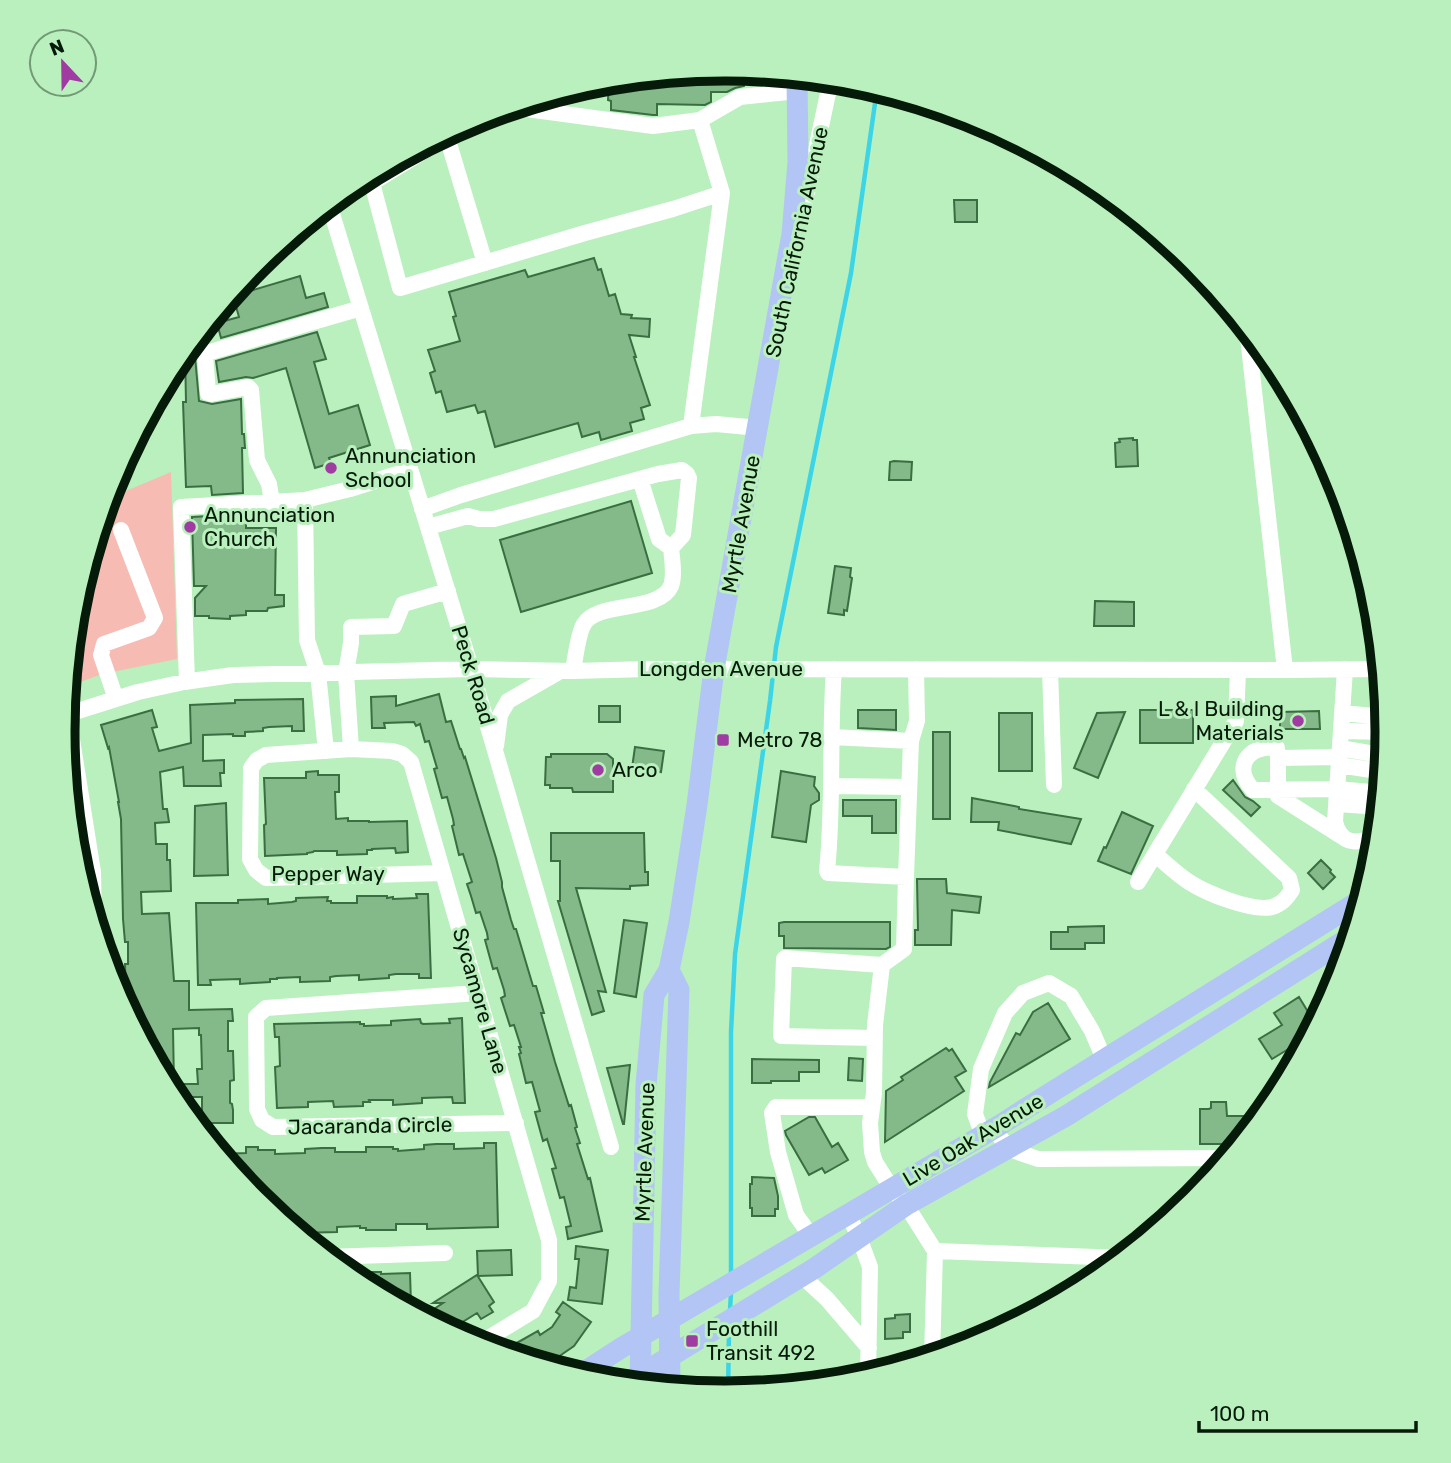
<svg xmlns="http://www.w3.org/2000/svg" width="1451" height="1463" viewBox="0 0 1451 1463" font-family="Rubik,sans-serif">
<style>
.green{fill:#f6bbb3}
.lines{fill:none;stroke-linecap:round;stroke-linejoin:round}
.stream{stroke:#3cd5e8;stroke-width:4.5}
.building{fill:#84b989;stroke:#3b6d42;stroke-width:2;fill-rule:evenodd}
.minor{stroke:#fff;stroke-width:16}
.major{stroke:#b2c5f5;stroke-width:21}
.poi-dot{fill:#9f3ba1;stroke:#b9f0bd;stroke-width:2.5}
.labels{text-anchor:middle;stroke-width:6;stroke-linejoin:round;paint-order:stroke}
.street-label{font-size:21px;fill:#061a09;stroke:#b9f0bd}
.poi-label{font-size:21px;fill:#061a09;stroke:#b9f0bd;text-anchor:start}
.rim{fill:none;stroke:#061a09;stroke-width:9}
</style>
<rect width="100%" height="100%" fill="#b9f0bd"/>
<path class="green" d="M171,472l6,187 -75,15 -35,13 9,-85 31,-103z"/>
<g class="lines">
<path class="stream" d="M731,1276v-244l4,-78 35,-253 6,-54 75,-374 26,-184
M730,1311l1,-19
M728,1394l1,-64"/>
</g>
<path class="building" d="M726,69l19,2 -1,15 -9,2 -8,4h-16v10l-6,3 -48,-1v11h-4l-42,-5v-9l-3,-1 1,-20z
M954,200h23v22h-22z
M594,258l4,12 3,-1 8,27 6,-2 6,20 11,1 -1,3 19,1 -1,18 -20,-2 7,22h-2l16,48 -9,3 3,11 -14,4 2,8 -31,9 -2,-8 -17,5 -4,-14 -83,24 -10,-36 -7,2 -3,-8 -28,7 -6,-21 -5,2 -6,-20 5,-2 -7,-21 32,-9 -7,-24 3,-1 -7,-24 76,-22 3,7z
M300,276l6,22 18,-5 4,14 -107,31 -4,-15 22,-6 -6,-21z
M317,332l9,27 -12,3 15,52 29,-9 12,40 -41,13 2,5 -16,5 -29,-100 -33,10 -7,-1 -27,5 -3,-21z
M199,334v12l-4,10 4,45 13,3 29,-5 1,35h2l1,14h-3l1,45 -31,2 -1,-9 -25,1 -3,-85h3l-1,-51z
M1133,438v2h4l1,26 -22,1 -1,-24 5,-1 -1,-3z
M894,461l18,1 -1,18h-22l1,-18z
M631,501l21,72 -131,39 -21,-72z
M246,514v14h30l-1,67h9v11l-16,2 -1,3h-21v4l-16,1v3l-21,-1v-2h-14v-18l11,-12h-12l-2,-69z
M835,566l16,2 -1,9 2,1 -5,33 -3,-1v5l-16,-2z
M1095,601l39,1v24h-40z
M439,694l7,28 5,-1 9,28h1l3,9 1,-1 31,101 6,24v5l9,33 3,9h2l17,57h3l8,27h-3l14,49 14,44 2,-1 6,22 -2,1 5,15 -3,1 11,35 2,-1 12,53 -34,8 -2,-12 5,-1 -7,-29 -4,1 -8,-29 4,-1 -9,-29 -4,2 -8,-29 5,-1 -8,-29 -6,1 -7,-29 2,-1 -2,-6h2l-7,-22 -4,1 -9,-28 4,-2 -1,-6 -7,-22 -4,1 -8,-29 3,-1 -1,-6 -7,-21 -4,1 -5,-17 -4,-12 5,-2 -9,-28 -4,1 -7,-29 2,-1 -1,-6 -6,-22 -5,1 -8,-29 3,-1 -8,-27 -4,1 -5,-18 -4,2 -2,-4 -30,1 1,5h-13l-1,-31 25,-1v10z
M303,699l1,32h-12v-5l-23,1 -6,1v3l-18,1v4h-12v-2l-30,1v26l21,-1v13h-4l1,13h-37l-1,-19 -23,5 3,37h4l2,13 -14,1 1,21h11v16h3l1,31 -30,1 1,22 27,-1 5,68h15v29l43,-1 1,12h-5v30h5l1,29 -4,1v22l2,1 1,6v13h-29v-4h-2v-22h-28v2l-15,-28v-22l-11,1 -22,-42 -1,-44h3v-22h-3l-2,-23 -2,-100 -3,-17h1l-10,-55 -1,1 -7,-23 51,-15 5,17 -5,1 7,23 32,-8 -1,-38 45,-2v-3zM199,1028v7h2l1,34h-5l1,15h-24l-1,-55z
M599,706h21v16h-21z
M858,710h38v20l-38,-2z
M1140,710h53v33h-53z
M1319,711l1,18h-40v-17z
M1125,712l-27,66 -24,-10 23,-55z
M999,713h33v58h-33z
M933,732h17v87h-17z
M635,747l29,4 -3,21 -29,-4z
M551,754h56l6,5v33h-40l-1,-4h-22v-3h-5l1,-28h5z
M318,771v4h21v17h-4l1,27 12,-1v3h21v1l38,-1 1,31 -12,1 -1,-5 -23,1v1h-5v4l-30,1v-4h-23l-1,1 -6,1v1l-42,2 -1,-31 2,-1 -2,-46h42v-6z
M781,771l34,6 -1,9 5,7v7l-8,5 -5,37 -34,-5z
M1233,780l12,17 8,4 7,6 -9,9 -28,-26z
M972,798l47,9v2l62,10 -10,25 -73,-14 1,-8h-28z
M843,800h53v33h-24v-17h-29z
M226,803l2,72 -34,1 1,-70z
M1122,812l31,14 -22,48 -33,-13 6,-14 2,1z
M551,833h93l1,39h3v13l-18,1v3l-54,-1 30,104 -8,-1 6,20 -12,4 -34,-114h2v-40h-9z
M1321,860l10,10 -1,2 5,5 -12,12 -15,-16z
M917,879h29l1,14 34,4 -2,16 -27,-3 -1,35h-36v-15h3z
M416,894h12l3,84h-12v-4h-23l-7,1v3l-30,2v-5l-23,1 -6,1v4l-30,1v-5l-23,1v1h-7v3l-17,1 -13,1v-5l-30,1 1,5h-13l-2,-82h42v-3l30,-1v5l24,-2 4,-1v-3l32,-1 -1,4h4v2h26v-7h30v2l6,-1v2l24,-1z
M624,920l23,3 -11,74 -22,-4z
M784,922h106v25l-4,2 -102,-1v-12h-5v-13z
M1104,926v17h-19v6h-34v-17h17v-5z
M1299,997l17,28 -6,11 -38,23 -13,-20 23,-14 -8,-12z
M1048,1003l22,36 -81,48 1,-5 26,-49 4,2 13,-23z
M462,1018l3,85h-12l-1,-6 -30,1v5l-29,2v-5h-24l1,2h-7v4l-29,1 -1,-6 -25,1v5l-31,1 -2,-41 5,-1 -1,-29h-4l-1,-13 86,-2v2h4v2l27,-1v-4l29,-2 1,4 2,1 27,-1 -1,-4z
M946,1048l3,3 3,-2 14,22 -11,6 9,14 -79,51 1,-51 17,-11 -2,-3z
M849,1058l14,1 -1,22 -14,-1z
M752,1059l67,1v12h-20v9h-28v2h-19z
M630,1065l-6,59h-1l-16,-56z
M1211,1102h15l1,14h36l-23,28h-40v-35h9l2,-1z
M809,1117h6l17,30 6,-4 10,17 -23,13 -3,-5 -13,7 -23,-40 -1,-4z
M484,1143h12l2,84 -71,2v-5h-31v6h-30v-2h-6v-2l-23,1v5l-40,1 -40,-33 -38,-46 27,-1v-6h12v3h17v4l30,-1v-4l17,-1h13v4h31v-5h27v2h5v2l26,-2v-4l12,-1h18v5l30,-1z
M752,1177l22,1 4,18v13h-3v7h-23v-8h-2v-24h2z
M576,1246l32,4 -6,54 -34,-4 2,-13 6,1 3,-29h-4z
M511,1250l1,25 -34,1 -1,-25z
M368,1272h13v2l29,-1 1,31 -12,1 -47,-27 17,-1z
M477,1275l17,27 -5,4 4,6 -12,7 -4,-6 -29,18 -26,-14 21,-14h-10z
M563,1302l28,20 -17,24 -29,20 -37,-11 6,-4 -3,-5 11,-6 16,-9 2,4 12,-8 8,-12 -4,-3z
M910,1314v18h-7v6l-18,1v-20l10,-1v-3z"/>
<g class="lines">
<path class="minor" d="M700,120l40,-23 57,-6
M446,133l1,4 -75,46 28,105 185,-55 88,-24 49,-16 -22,-73 -47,6 -141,-19
M447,137l38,126
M329,204l136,444 146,499
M801,221l30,-142
M1247,328l38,342
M691,426l31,-233
M305,500l45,-11 60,-19
M422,509l39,-14 230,-69 25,-2 43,4
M428,527l40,-11 11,3h15l164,-45 24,-4 5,4 2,4 -6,57 -12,13 -12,-9 -19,-60
M834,669c-5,67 0,135 -7,202l1,2 78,4 -2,72 -22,16 -7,60 -1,68 -4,30 2,29 3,10 17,27 14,16 29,46 -3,107
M1345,669l-10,153c6,24 23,22 43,14
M1050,670l4,115
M573,671c2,-11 5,-38 11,-47 13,-23 75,-11 87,-38 4,-11 1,-27 0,-38
M187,682l-6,-175 91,-5
M116,699l-15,-44 3,-11 45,-16 6,-10 -34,-88
M1342,713l42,4 3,2
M68,714l25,158 1,50
M65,715l73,-23 46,-10 49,-7 238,-6 102,2 74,-2 638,1 97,-1
M1341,731l47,1
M832,737l79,4
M496,746l4,-31 8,-14 49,-28
M1340,748l46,8
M351,749l-5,-76 5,-30v-16l43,-1 9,-22 45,-13
M326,751l-8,-78 -11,-33 -2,-140 -33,2 -3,-18 -12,-24 -6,-70 -3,-3 -37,7 -3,-1 -3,-38 2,-2 154,-45
M1339,757l-61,1v38l63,40
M1278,758l-1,-10c-29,-4 -45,19 -24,42l84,-1 45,4
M1339,765l45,7
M832,786l77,1
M1337,804l44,3
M1155,854c11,10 22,20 34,28 17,11 63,30 83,25 10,-3 15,-9 20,-17l-3,-12 -95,-89
M443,873l-177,5 -10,-8 -6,-11 1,-91 6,-8 9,-5 85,-6 41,2 10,3 9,8 138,478v41l-16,30 -56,34
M906,877l5,-136 6,-20 -1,-52
M1138,882l98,-161 2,-51
M478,993l-212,15 -10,9 1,92 5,11 11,7 243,-4
M875,1038l-94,-2 3,-77 1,-1 97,7
M994,1129l15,20 29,10 190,-1
M983,1136l-8,-22 6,-45 24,-56 18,-20 26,-10 22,13 21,35 12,28
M848,1214l11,23 11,30 -2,110
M811,1236l-15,-21 -18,-63 -6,-39 4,-6h96
M935,1251l188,7
M327,1257l118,-4
M802,1276l25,23 42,49"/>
<path class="major" d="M669,970l10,20 -10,304 1,95
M578,1376l43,-28 379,-223 55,-35 309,-192
M625,1384l190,-116 91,-63 160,-89 286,-180
M640,1386l6,-301 8,-90 15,-25 10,-48 18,-117 17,-136 78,-435 6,-72 -1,-86"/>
</g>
<g class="poi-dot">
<circle cx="331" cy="468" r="7"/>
<circle cx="190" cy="527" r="7"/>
<circle cx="1298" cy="721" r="7"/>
<rect x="716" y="733" width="14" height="14" rx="3.5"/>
<circle cx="598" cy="770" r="7"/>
<rect x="685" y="1334" width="14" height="14" rx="3.5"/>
</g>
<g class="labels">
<g class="street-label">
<text transform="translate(797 242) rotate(-78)" y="7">South California Avenue</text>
<text transform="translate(741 524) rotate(-80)" y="7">Myrtle Avenue</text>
<text x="721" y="676">Longden Avenue</text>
<text transform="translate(473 675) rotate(73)" y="7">Peck Road</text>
<text x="328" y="881">Pepper Way</text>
<text transform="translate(480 1001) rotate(74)" y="7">Sycamore Lane</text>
<text transform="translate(370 1126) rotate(-1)" y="7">Jacaranda Circle</text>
<text transform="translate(973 1140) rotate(-31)" y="7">Live Oak Avenue</text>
<text transform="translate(645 1152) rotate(-88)" y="7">Myrtle Avenue</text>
</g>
<g class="poi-label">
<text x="345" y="463">Annunciation<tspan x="345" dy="24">School</tspan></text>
<text x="204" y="522">Annunciation<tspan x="204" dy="24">Church</tspan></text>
<text x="1284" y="716" text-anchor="end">L &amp; l Building<tspan x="1284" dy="24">Materials</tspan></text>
<text x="737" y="747">Metro 78</text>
<text x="612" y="777">Arco</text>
<text x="706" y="1336">Foothill<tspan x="706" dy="24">Transit 492</tspan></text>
</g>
</g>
<path d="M0 0H1451V1463H0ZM75 731a650 650 0 1 1 1300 0a650 650 0 1 1-1300 0Z" fill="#b9f0bd" fill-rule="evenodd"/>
<path class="rim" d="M75 731a650 650 0 1 1 1300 0a650 650 0 1 1-1300 0Z"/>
<g transform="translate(63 63) rotate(338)"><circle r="33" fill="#b9f0bd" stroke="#719a75" stroke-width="2"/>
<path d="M0-5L12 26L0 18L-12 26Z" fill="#9f3ba1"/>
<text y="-10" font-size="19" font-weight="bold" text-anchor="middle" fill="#061a09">N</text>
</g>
<path d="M1199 1421v10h217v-10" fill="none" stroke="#061a09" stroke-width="3.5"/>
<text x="1210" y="1421" font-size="21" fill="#061a09" stroke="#b9f0bd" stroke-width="5" paint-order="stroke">100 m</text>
</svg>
